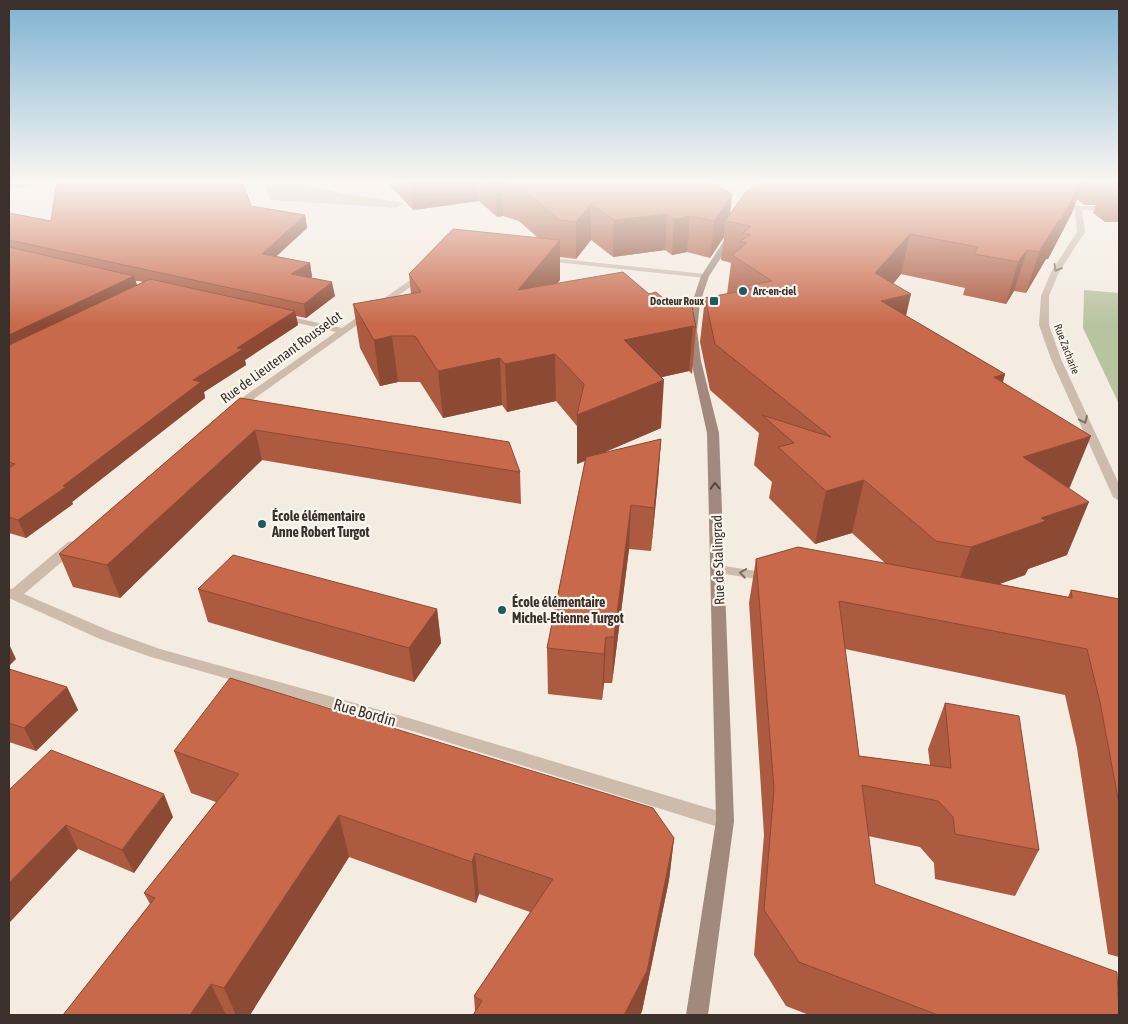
<svg xmlns="http://www.w3.org/2000/svg" width="1128" height="1024" viewBox="0 0 1128 1024" font-family="'Asap Condensed',sans-serif">
<style>
.green{fill:#b8c4a0}
.lines{fill:none;stroke-linecap:round;stroke-linejoin:round}
.street{fill:#cdbbac;fill-rule:evenodd}
.secondary{fill:#a18a7d;fill-rule:evenodd}
.wall{fill:#ac5a40;fill-rule:evenodd}
.shaded-wall{fill:#8c4a34}
.building{fill:#c8694b;stroke:#8c4a34}
.oneway{stroke:#7d6f65}
.oneway2{stroke:#544640}
.poi-dot{fill:#1f5a5e;stroke:#fbf5ee;stroke-width:2}
.labels{text-anchor:middle;stroke-width:4.5;stroke-linejoin:round;paint-order:stroke}
.far-poi-label{font-size:11px;font-weight:bold;fill:#3b302b;stroke:#fbf5ee;text-anchor:start}
.far-street-label{font-size:11px;fill:#3b302b;stroke:#fbf5ee}
.street-label{font-size:14px;fill:#3b302b;stroke:#fbf5ee}
.poi-label{font-size:14px;font-weight:bold;fill:#3b302b;stroke:#fbf5ee;text-anchor:start}
.near-street-label{font-size:16px;fill:#3b302b;stroke:#fbf5ee}
</style>
<rect width="100%" height="100%" fill="#f4ebe1"/>
<path class="green" d="M9,180h67l-67,9z
M250,180h36l54,13 64,10 -7,5 -126,-8 -8,-18z
M1084,290l35,3v111l-36,-76z"/>
<g class="lines">
<path class="street" d="M1066,206h53v4h-37l3,22 -26,40 -10,24v29l12,34 58,125v17l-6,-4 -62,-138 -12,-34 2,-29 10,-24 26,-40 -2,-22h-9z
M542,257l163,17 4,2 -4,2 -160,-17h-3z
M420,273l7,2 -190,136h-8l-1,-2 1,-2 107,-75 -59,-14v-4l65,14z
M73,541l7,4 -2,3 -54,46 86,37 50,18 252,70 313,94 6,2 3,6 -3,6 -6,2 -313,-98 -261,-74 -51,-18 -91,-41v-10l3,1 56,-47z
M718,565l51,8 7,4 -7,4 -56,-9 -2,-3 2,-3z"/>
<path class="secondary" d="M729,233l7,2 -27,41 -9,27 -3,27 4,31 18,72 15,388 -26,194h-22l30,-194 -9,-388 -16,-72 -4,-31 5,-27 9,-27z"/>
</g>
<path class="wall" d="M389,180h320l23,14 -2,20 32,-34h357v42h-14l-12,-9 3,-8h-12l-7,-6 -5,14 -24,46h-2l-20,34 -12,-2 -8,13 -43,-9 2,-7 -64,-14 -8,10 13,32 99,58 -2,8 67,105 -1,1 -2,67 -39,14 -3,6 -26,9 69,13 3,-7 48,9v358l-11,-3 -31,-206 -12,-53 -220,-46 14,107 71,9 -2,-16 17,-46 94,147 -24,46 -80,-17 -1,-16 -14,-16 -52,-11 7,48 244,131h-310l-23,-9 -32,-51 10,-120 -15,-232 7,-44 129,4 -33,-30 -37,11 -46,-46 3,-16 -18,-17 5,-32 -49,-43 -10,-48 5,-44 22,-4 4,-31 -10,-3 3,-23 -14,21 -23,-6 -15,3 -7,-5 -52,7 -22,-17 -15,19 -16,-2v23l-3,3 92,11 47,34 -4,46 -3,-3 -27,6 -1,51 -58,25 58,-14 -3,41 -7,71 -22,-2 -17,134h-8l-2,17 -54,-6 -1,-46 38,-187 -8,3v-38l-21,-25 -49,11 -5,-7 -59,13 -23,-36h-22l-18,4 -20,-38 -7,-44 58,-10 -2,-20 129,-36 -19,-17 -16,-5 -6,1 -18,-16 -66,9 -24,-26z
M251,206l54,9 2,13 -31,28 34,7 2,14 -2,1 25,18 -29,22 -10,-2 2,9 -53,35 1,5 -42,27 1,6 -133,104 1,2 -47,34 -17,-5v-320l42,8zM136,281h3l4,1 -6,3z
M240,398l280,74 1,32 -259,-44 -142,138 -47,-11 -14,-33z
M198,589l239,20 4,34 -27,39 -206,-60z
M9,669l58,18 11,23 -42,41 -27,-9z
M174,751l500,87 -5,42 -27,131 -2,4h-167l2,-4 -1,-15 56,-84 -51,-18 -3,9 -127,-46 -99,158h-187l87,-111 -6,-11 72,-91 -25,-9z
M9,790l164,27 -39,56 -56,-24 -69,74z"/>
<path class="shaded-wall" d="M410,180h67l2,21 -66,9z
M1082,180h1l-11,33 -24,46h-2l-20,34 13,-41z
M502,182l1,34 -6,1 -2,-34z
M732,194l-3,28 -4,-1 -1,16 -14,21 4,-37z
M591,204v36l-15,19v-37z
M667,214l-2,36 -52,7 1,-37z
M305,215l2,13 -42,39 -3,-13z
M690,216l-3,36 -15,3 2,-36z
M910,234l-9,40 -35,42 9,-43z
M560,240v40l-41,54 -1,-44z
M1027,250l-13,41 -8,13 12,-42z
M310,263l2,14 -19,11 -2,-14z
M134,276l4,14 -129,63v-18z
M332,282l3,14 -29,22 -2,-14z
M911,294l-10,44 -20,-37z
M295,311l3,14 -53,35 1,5 -42,27 1,6 -133,104 1,2 -47,34 -8,-18 175,-140 44,-32z
M693,326l-4,45 -67,15 2,-46z
M392,336l6,46 -18,4 -6,-46z
M555,354l1,47 -49,11 -2,-48z
M500,358l2,47 -59,13 -5,-47z
M1005,374l-15,48 4,-45z
M664,380l-3,48 -84,36v-49z
M255,430l7,30 -142,138 -13,-33z
M1091,436l-21,51 -66,21 19,-51z
M661,439l-3,41 -7,71 3,-43z
M864,480l-12,53 -37,11 11,-53z
M1089,502l-22,53 -39,14 -3,6 -73,26 19,-54 70,-29z
M631,505l-2,44 -17,134 2,-46z
M437,609l4,34 -27,39 -5,-34z
M606,637l-2,46 -2,17 2,-46z
M9,644l7,15 -7,7z
M67,687l11,23 -42,41 -12,-23z
M164,794l9,23 -39,56 -12,-23z
M339,815l10,42 -99,158h-14l-12,-27z
M66,825l12,24 -69,74v-40z
M674,838l-5,42 -27,131 -2,4h-16z
M475,853l4,41 -3,9 -4,-41z
M211,984l15,31h-36z"/>
<path class="building" d="M59,180h183l9,26 54,9 -43,39 48,9 -19,11 41,8 -28,22 -295,-64v-27l42,8 6,-40z
M492,180h217l23,14 -18,27 -24,-5 -16,3 -7,-5 -53,6 -23,-16 -15,18 -16,-2 -42,-34 -16,-4 -7,1z
M762,180h320l-21,40h-2l-20,32 -12,-2 -9,12 -44,-8 4,-7 -68,-13 -35,39 36,21 -30,7 124,73 -11,3 97,59 -68,21 66,45 -48,16 5,3 -75,26 -35,-6 -72,-61 -38,11 -48,-44 16,-4 -32,-28 69,22 -116,-93 -10,-46 46,-9 -4,-3 25,-5 -40,-26 15,-12 -7,-1 10,-7 -7,-2 8,-7 -26,-5 20,-28z
M1119,181v10h-2l-13,-9z
M453,229l107,11 -42,50 105,-18 26,22 7,-2 15,13 20,-4 5,27 -3,-2 -69,14 40,40 -87,35 7,-31 -29,-30 -50,10 -5,-6 -62,13 -23,-35h-23l-18,4 -21,-36 68,-12 -12,-18z
M9,247l125,29 -125,59z
M150,279l145,32 -58,37 6,1 -50,31 8,2 -138,104 3,1 -48,33 -9,-3v-49l6,-4 -6,-2v-117z
M240,398l269,44 11,30 -265,-42 -148,135 -48,-11z
M661,439l-7,69 -23,-3 -17,132h-8l-2,17 -57,-6 39,-191z
M798,547l274,51 -1,-8 48,9v205l-19,-102 -13,-53 -248,-48 20,155 92,12 -6,-65 74,13 20,134 -84,-16 -2,-17 -15,-16 -76,-16 13,99 242,88 2,43h-181l-139,-53 -35,-52 10,-121 -18,-230z
M233,555l204,54 -28,39 -211,-59z
M9,669l58,18 -43,41 -15,-5z
M230,678l423,130 21,30 -27,133 -23,44h-151l9,-14 -8,-5 79,-117 -78,-26 -3,9 -133,-47 -115,173 -13,-4 -21,31h-127l92,-117 -11,-5 95,-119 -65,-23z
M51,750l113,44 -42,56 -56,-25 -57,58v-80l1,-2h-1v-11z"/>
<defs><path id="oneway-chevron" d="M-2-3.5L2.5 0L-2 3.5" fill="none" stroke-width="1.6" stroke-linecap="round" stroke-linejoin="round" transform="scale(1.25)"/></defs>
<g class="oneway">
<use href="#oneway-chevron" transform="translate(1057 268) rotate(120)"/>
<use href="#oneway-chevron" transform="translate(1084 420) rotate(65)"/>
<use href="#oneway-chevron" transform="translate(743 573) rotate(-171)"/>
</g>
<use class="oneway2" href="#oneway-chevron" transform="translate(715 486) rotate(-92)"/>
<linearGradient id="sky" x2="0" y2="1"><stop stop-color="#7eb2d2"/><stop offset="0.56" stop-color="#faf6f2"/><stop offset="1" stop-color="#faf6f2" stop-opacity="0"/></linearGradient>
<rect width="1128" height="324" fill="url(#sky)"/>
<g class="poi-dot">
<circle cx="743" cy="291" r="5"/>
<rect x="709" y="296" width="10" height="10" rx="2.5"/>
<circle cx="262" cy="524" r="5"/>
<circle cx="502" cy="610" r="5"/>
</g>
<g class="labels">
<g class="far-poi-label">
<text x="753" y="295">Arc-en-ciel</text>
<text x="704" y="305" text-anchor="end">Docteur Roux</text>
</g>
<g class="far-street-label">
<text transform="translate(1067 349) rotate(69)" y="4">Rue Zacharie</text>
</g>
<g class="street-label">
<text transform="translate(281 357) rotate(-36)" y="5">Rue de Lieutenant Rousselot</text>
<text transform="translate(718 560) rotate(-92)" y="5">Rue de Stalingrad</text>
</g>
<g class="poi-label">
<text x="272" y="521">École élémentaire<tspan x="272" dy="16">Anne Robert Turgot</tspan></text>
<text x="512" y="607">École élémentaire<tspan x="512" dy="16">Michel-Etienne Turgot</tspan></text>
</g>
<g class="near-street-label">
<text transform="translate(365 712) rotate(16)" y="6">Rue Bordin</text>
</g>
</g>
<rect width="1128" height="1024" fill="none" stroke="#3b302b" stroke-width="20"/>
</svg>
